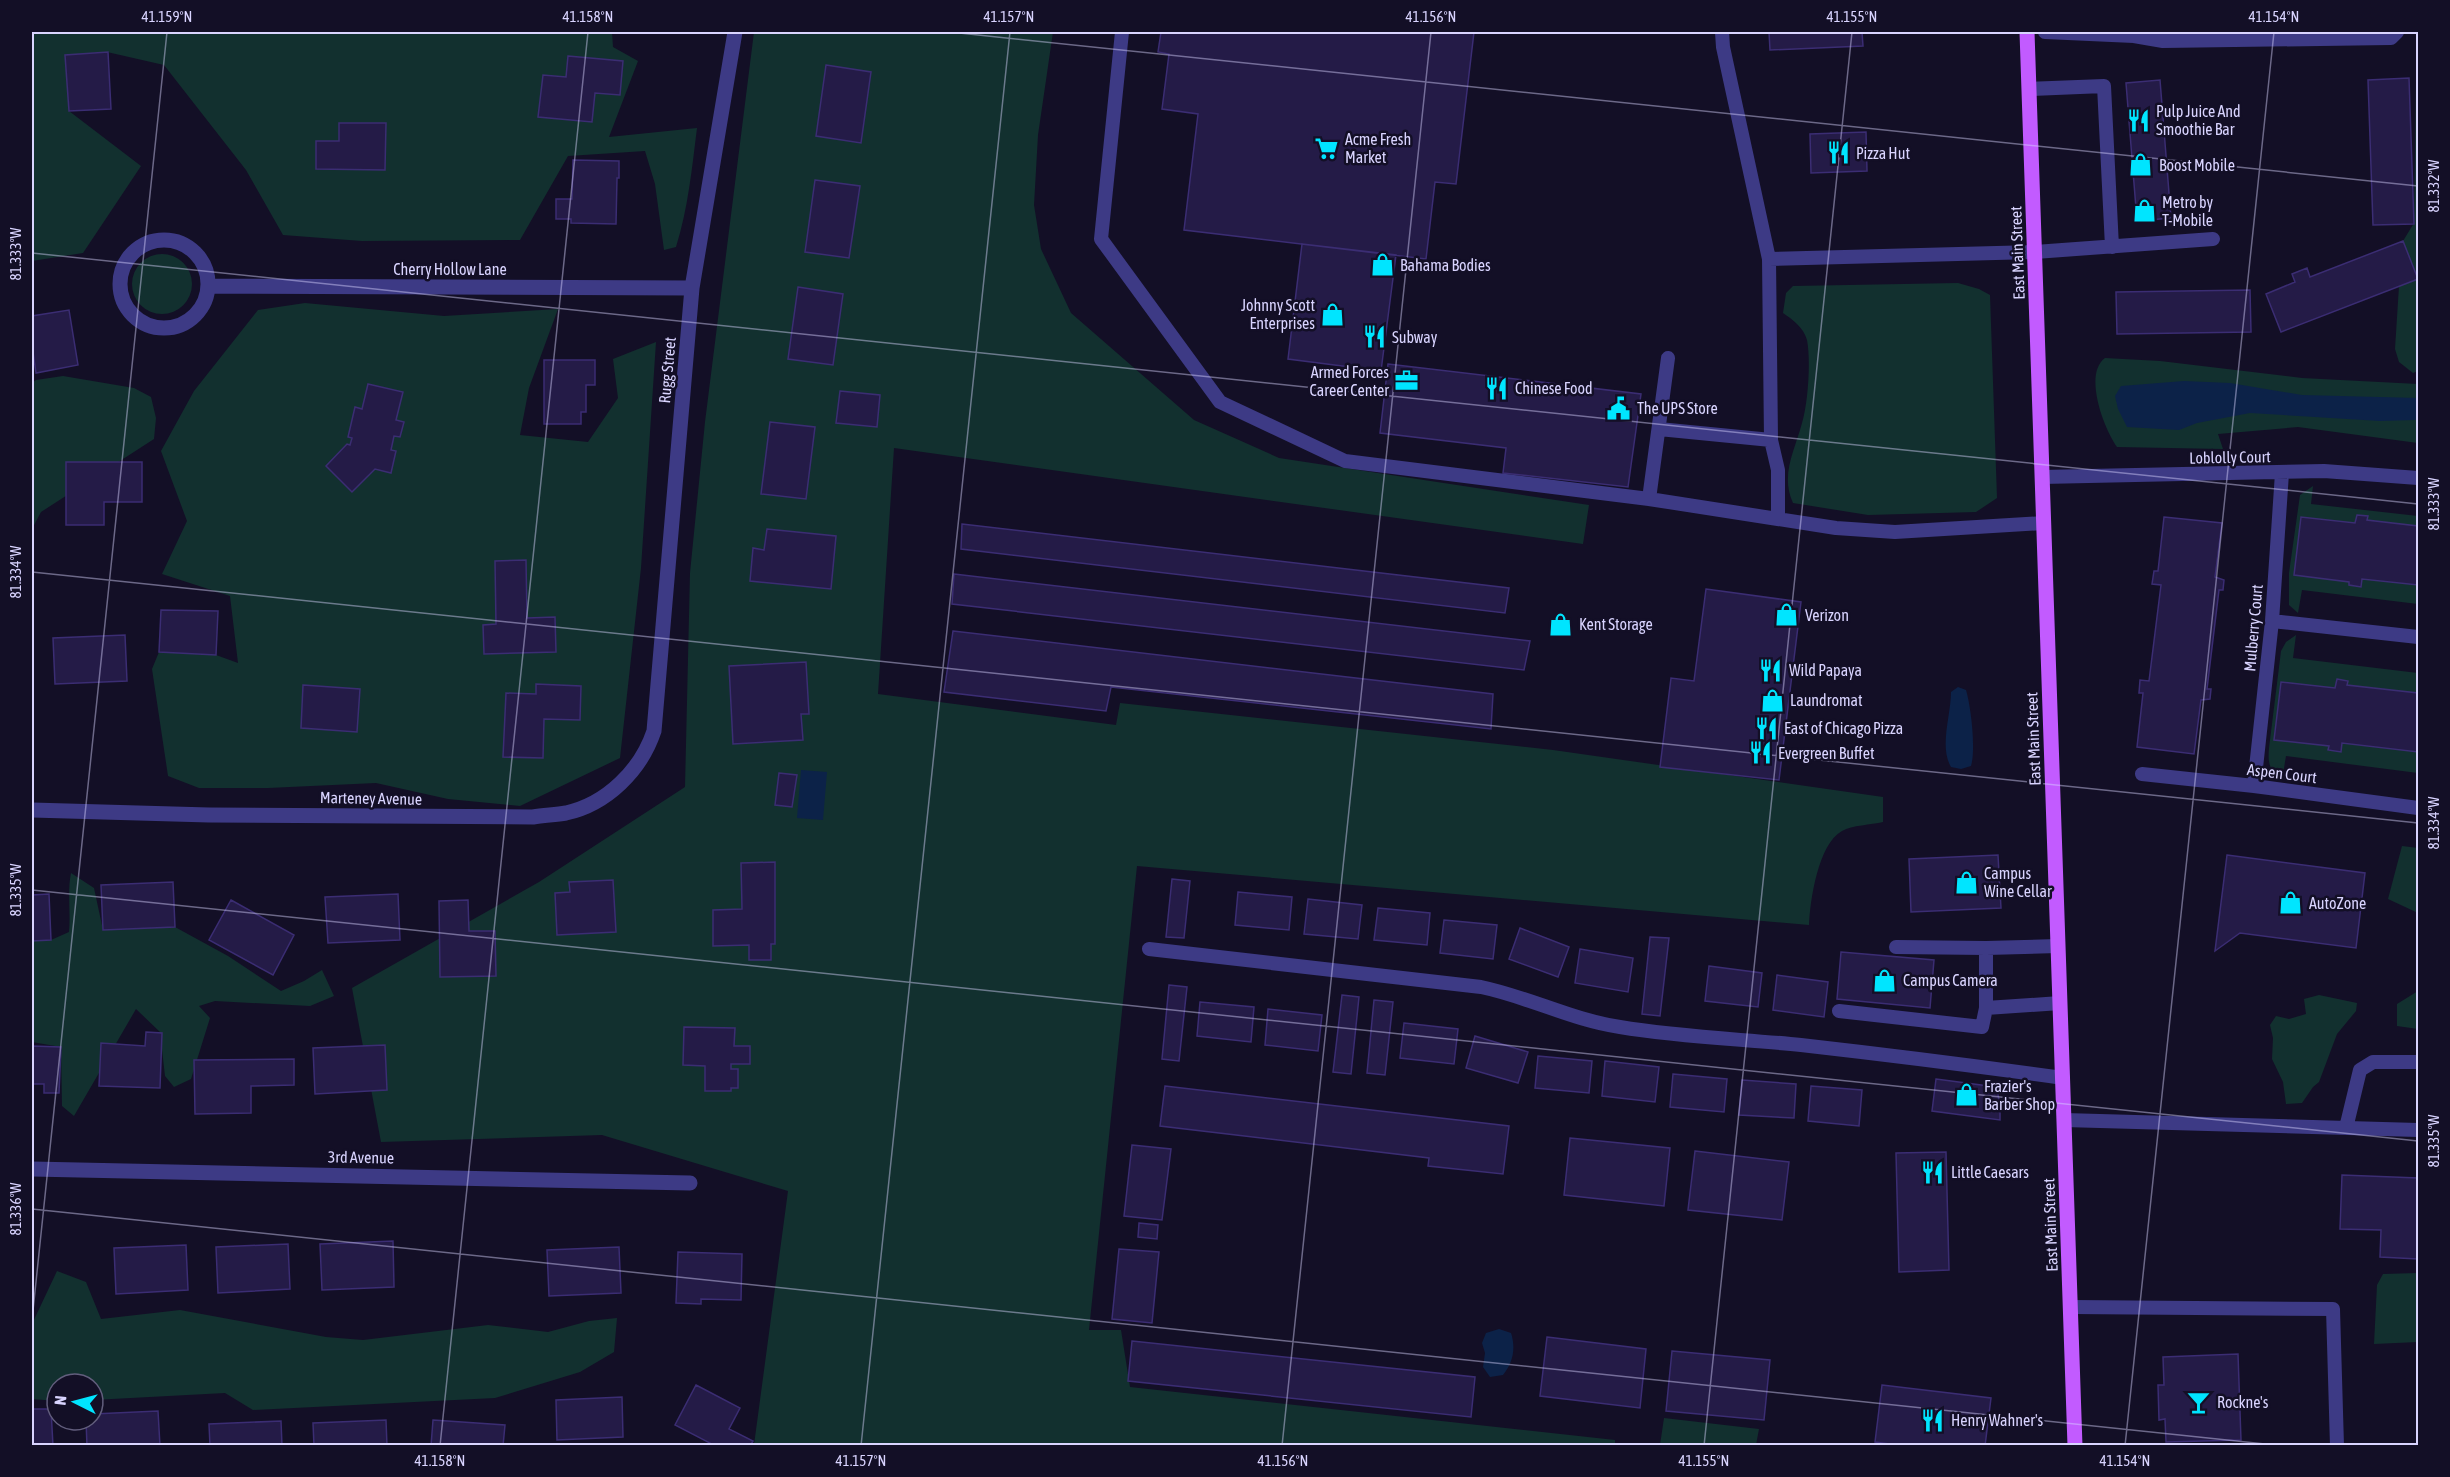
<svg xmlns="http://www.w3.org/2000/svg" width="2450" height="1477" viewBox="0 0 2450 1477" font-family="'Asap Condensed',sans-serif">
<style>
.green{fill:#12302f}
.water{fill:#0c2248}
.building{fill:#241b47;stroke:#3b2d73;stroke-width:1.5}
.lines{fill:none;stroke-linecap:round;stroke-linejoin:round}
.service{stroke:#3d3a85;stroke-width:14}
.minor{stroke:#3d3a85;stroke-width:15}
.primary{stroke:#c25bff;stroke-width:15}
.ticks{fill:none;stroke:#d9d4ff;stroke-width:1.5;stroke-opacity:0.45}
.labels{text-anchor:middle;stroke-width:5;stroke-linejoin:round;paint-order:stroke}
.poi-label{font-size:16px;fill:#d9d4ff;stroke:#130f26;text-anchor:start}
.street-label{font-size:16px;fill:#d9d4ff;stroke:#130f26}
.neatline{fill:none;stroke:#d9d4ff;stroke-width:2}
.ticks-label{font-size:15px;text-anchor:middle;fill:#d9d4ff}
</style>
<rect width="100%" height="100%" fill="#130f26"/>
<path class="green" d="M32,32h580l1,15 25,14 -29,76 88,-9c-5,40 -9,81 -21,119l-12,3 -9,-66 -10,-33 -77,5 -48,84 -158,1 -79,-6 -37,-65 -82,-105 -57,-13 -42,3 4,56 72,55 -58,87 -51,8z
M754,32h299l-15,103 -4,70 7,44 30,64 123,107 85,38 310,47 -6,39 -689,-96 -16,246 238,31 4,-22 433,47 330,47v25c-12,3 -31,3 -41,9 -24,13 -32,70 -33,94l-672,-59 -48,464h32l9,57 485,53v5h-861l34,-254 -186,-56 -221,7 -29,-154 187,-106 146,-95 5,-214 15,-151z
M2418,76v295l-5,2 -14,-11 -4,-13 4,-63 18,-8 -14,-37 11,-18 2,-141z
M132 284a30 30 0 1 1 60 0a30 30 0 1 1-60 0Z
M1958,283l21,6 11,6 7,203 -21,14 -108,3 -75,-12c-13,-28 2,-53 9,-80 6,-20 9,-62 5,-83 -3,-12 -15,-21 -24,-27l3,-20 7,-7z
M305,303l139,13 114,-7 -29,79 -9,47 68,7 30,-44 -5,-39 43,-17 -15,226 -21,190 -100,48 -72,-7 -72,-16 -108,5h-69l-31,-12 -16,-107 7,-17 57,3 22,8 -8,-67 -68,-22 25,-53 -26,-70 33,-60 64,-81z
M2105,358l55,3 142,17 116,6v59l-120,-16 -80,7 5,15 -106,-2c-13,-18 -34,-73 -12,-89z
M63,376l71,12 17,9 5,21 -2,21 -113,73 -9,17v-146l4,-3z
M2313,486l-2,18 107,12v88l-116,-14 -4,23 -9,-8v-32l11,-78z
M2296,635l-3,23 125,15v100l-132,-17 -3,18c-15,-1 -15,-13 -14,-26l12,-97 5,-9z
M2402,846l16,2v65l-30,-14z
M71,873l23,15 9,42 72,-3 53,29 53,35 23,-10 18,-11 12,26 -24,10 -95,-5 -16,5 11,12 -19,61 -17,8 -9,-11 -5,-44 -24,-23 -62,107 -12,-10 -1,-59 -29,-5v-101l19,-1 18,-8c2,-20 -2,-39 2,-59z
M2418,991v38l-21,-3v-22z
M2319,995l38,8 -1,8 -19,23 -18,48 -6,5 -11,16 -16,1 -3,-22 -11,-23 1,-21 -3,-13 6,-9 13,3 17,-5 -2,-15z
M57,1271l29,11 15,37 79,-9 146,27 37,3 125,-15 60,7 41,-11 28,-3 -3,34 -34,20 -85,26 -242,12 -28,-17 -132,7v-16h-36v17l-25,-2v-75z
M2418,1273v69l-44,2 3,-59 6,-11z
M1664,1418l95,11 -3,16h-96z"/>
<path class="water" d="M2184,381l46,2 72,12 116,3v19l-3,3 -35,1 -130,-8 -53,10 -18,7 -52,-3 -9,-18 -3,-13 6,-10z
M1958,687l8,3c5,17 10,59 5,76l-10,3 -10,-2c-12,-20 0,-52 0,-75z
M801,770l26,2 -4,48 -26,-2z
M1499,1329l12,4c5,15 2,30 -8,42l-13,2 -7,-10 2,-14 -3,-10 4,-10z"/>
<path class="building" d="M1161,32h313l-18,152 -21,-2 -9,77 -242,-29 14,-116 -36,-5 7,-55 -11,-2z
M1769,32h93l1,14 -93,4z
M108,52l3,57 -42,2 -4,-56z
M568,56l55,5 -3,34 -25,-2 -3,29 -54,-5 5,-42 23,2z
M826,65l45,7 -10,71 -45,-7z
M2409,78l5,146 -41,1 -5,-145z
M2160,80l11,138 -34,3 -11,-138z
M339,123h47l-1,47 -69,-1v-28h23z
M1866,132l1,39 -56,2 -1,-39z
M573,160l46,1v17h-2l-1,46 -45,-1v-4h-15v-20h16z
M815,180l45,6 -11,72 -44,-6z
M2403,241l15,38 -137,53 -15,-38 29,-12 -3,-8 15,-6 3,9z
M1302,244l94,11 -15,116 -93,-12z
M798,287l45,7 -10,71 -45,-6z
M2250,290l1,42 -134,2 -1,-42z
M69,310l9,55 -42,8 -4,-28v-29z
M544,360h51v25h-9v27h-5v12h-37z
M1388,364l253,30 -13,93 -125,-14 3,-25 -126,-15z
M368,384l35,8 -7,28 8,2 -4,15 -6,-1 -3,14 5,1 -5,22 -16,-4 -23,23 -26,-26 21,-22 3,1 2,-7 -4,-1 7,-30 7,2z
M840,391l40,4 -3,32 -41,-4z
M770,422l45,5 -9,72 -45,-5z
M66,462h76v40h-38v23h-38z
M2357,515l11,1 -1,4 51,6v59l-56,-6 -1,8 -12,-2v-3l-55,-7 7,-58 54,6z
M2164,517l58,6 -7,54 9,3 -1,10h-4l-12,99h4l-1,10 -9,1 -7,54 -57,-7 6,-54h-4l1,-13 9,1 12,-96 -9,-1 2,-13h4z
M962,524l547,64 -4,25 -544,-64z
M767,529l69,7 -5,53 -81,-8 3,-33 11,2z
M526,560l1,58 28,-1 1,35 -72,2 -1,-29 13,-1 -1,-63z
M954,574l576,67 -6,29 -572,-66z
M1706,589l95,13 -22,178 -119,-13 11,-89 23,3z
M161,610l57,1 -2,44 -57,-3z
M953,631l540,63 -2,35 -380,-42 -5,24 -162,-19z
M125,635l2,46 -72,3 -2,-46z
M806,662l3,52h-8l2,26 -70,4 -4,-78z
M2337,679l11,2 -1,4 71,8v59l-76,-9 -1,9 -13,-2 1,-4 -55,-6 7,-58 54,6z
M536,684l45,2 -1,34 -36,-1 -1,39 -40,-1 3,-64 30,1z
M303,685l57,4 -3,43 -56,-4z
M779,773l18,2 -5,32 -17,-2z
M1998,855l3,53 -90,4 -2,-53z
M2227,855l138,18 -9,75 -116,-15 -25,18z
M775,862v82h-4v16h-22v-15l-36,1v-36l29,-1 -1,-46z
M1172,879l18,2 -6,57 -18,-1z
M613,880l3,52 -59,3 -2,-42 15,-1 -1,-10z
M173,882l2,45 -72,3 -2,-45z
M1238,892l54,5 -3,33 -54,-5z
M49,894l2,46 -19,1v-46z
M398,894l2,46 -72,3 -3,-46z
M1308,899l54,6 -4,34 -54,-5z
M231,900l63,35 -21,40 -64,-35z
M468,900l1,31h26l1,45 -56,1 -1,-76z
M1378,908l52,5 -3,32 -53,-5z
M1444,920l53,5 -4,34 -53,-6z
M1520,928l49,19 -11,30 -49,-18z
M1650,937l19,1 -9,78 -18,-2z
M1580,949l53,9 -5,34 -53,-9z
M1841,952l93,8 -4,48 -93,-9z
M1709,966l53,7 -4,34 -53,-6z
M1777,975l51,7 -4,35 -51,-7z
M1169,985l18,2 -8,74 -17,-2z
M1342,995l17,2 -8,77 -18,-2z
M1374,1000l19,2 -8,73 -18,-2z
M1200,1002l54,5 -3,35 -54,-6z
M1268,1009l54,6 -4,36 -53,-6z
M1404,1023l54,6 -4,35 -54,-6z
M684,1027l51,1 -1,18h16v18h-19v5h7v19h-7v3h-26v-25l-22,-1z
M146,1032l16,1 -2,55 -61,-2 2,-43 44,3z
M1475,1036l53,16 -10,31 -52,-15z
M385,1045l2,45 -72,4 -2,-46z
M32,1046l29,1 -2,46h-15v-9h-12z
M1538,1056l54,5 -3,32 -54,-5z
M294,1059v26l-43,1v27l-56,1 -1,-54z
M1605,1061l54,6 -4,35 -53,-6z
M1673,1074l54,5 -3,33 -54,-5z
M1936,1079l60,8 4,16v17l-68,-9z
M1742,1080l54,4 -2,34 -55,-3z
M1165,1086l344,40 -6,48 -75,-8 1,-8 -269,-32z
M1811,1086l51,4 -3,36 -51,-5z
M1570,1138l100,10 -6,58 -100,-11z
M1132,1145l39,4 -9,71 -38,-4z
M1695,1151l94,11 -7,58 -94,-10z
M1946,1152l3,118 -50,2 -3,-119z
M2342,1175l76,3v81l-38,-2 1,-27 -41,-1z
M1139,1223l19,2 -1,14 -19,-2z
M393,1241l1,46 -72,3 -2,-46z
M288,1244l2,45 -72,4 -2,-46z
M186,1245l2,45 -72,4 -2,-46z
M619,1247l2,46 -72,3 -2,-46z
M1119,1249l40,3 -7,71 -40,-4z
M678,1252l64,2 -1,46 -40,-1v5l-25,-1z
M1547,1337l99,12 -6,59 -100,-12z
M1132,1341l343,36 -4,40 -343,-36z
M1672,1351l98,9 -6,60 -98,-9z
M2238,1354l3,86 -75,2 -1,-23 -6,1 -1,-35h6l-1,-28z
M696,1385l44,23 -11,21 24,12 -3,5h-41l1,-3 -35,-18z
M1882,1385l109,13 -6,48h-81l-29,-4z
M622,1397l1,40 -66,3 -1,-40z
M32,1409h19l2,37h-21z
M158,1411l2,35h-73l-1,-26h7v-6z
M386,1420l1,26h-73l-1,-23z
M433,1420l72,5 -2,21h-72z
M281,1421l1,25h-72l-1,-22z"/>
<g class="lines">
<path class="service" d="M1122,32l-21,207 119,163 125,59 304,38 187,29 59,4 149,-9
M1722,32l1,15 46,212 2,181 7,30v49
M2045,32l89,4v-4
M2134,36l29,5 228,-3 6,-6
M2029,89l75,-3 8,161
M1769,259l266,-7 178,-13
M1659,429l112,11
M2042,477l282,-6 94,7
M1649,499l19,-141
M2272,621l146,16
M2142,774l112,12 164,22
M2254,786l18,-165 10,-148
M1896,947l90,1v60
M1986,948l72,-2
M1149,949l332,38c48,10 91,33 139,40 60,10 121,12 181,18 88,10 175,21 262,33
M1839,1011l143,16 4,-19 74,-5
M2064,1120l354,10
M2346,1128l14,-58 13,-8h45
M2071,1307l262,2 4,137"/>
<path class="minor" d="M120 284a44 44 0 1 1 88 0a44 44 0 1 1-88 0Z
M208,286l484,2
M32,810l177,5 324,2c11,-2 22,-2 33,-4 41,-9 75,-43 88,-82l38,-443 43,-256
M32,1169l658,14"/>
<path class="primary" d="M2027,32l48,1414"/>
</g>
<path class="ticks" d="M950,32l1468,154M32,253l2386,251M32,572l2386,251M32,890l2386,251M32,1209l2252,237M32,1320l135,-1288M440,1446l148,-1414M861,1446l149,-1414M1282,1446l149,-1414M1704,1446l148,-1414M2125,1446l149,-1414"/>
<defs>
<symbol id="restaurant-bare" viewBox="-9 -9 18 18"><path d="M-5-6h1v4h1v-4h1v4h1v-4h1v5L-1.5 .5V6h-2V.5L-5-1ZM5-6V6H3V1.5H1.5Q1.5-4 5-6Z" fill="#00e5ff" stroke="#130f26" stroke-width="2.5" paint-order="stroke"/></symbol>
<symbol id="supermarket-bare" viewBox="-9 -9 18 18"><path d="M-6-5.5h2.5l.6 2H6L4.5 2H-2.5L-4.4-4H-6ZM-1.5 3.2a1.3 1.3 0 1 0 .1 0ZM3 3.2a1.3 1.3 0 1 0 .1 0Z" fill="#00e5ff" stroke="#130f26" stroke-width="2.5" paint-order="stroke"/></symbol>
<symbol id="shop-bare" viewBox="-9 -9 18 18"><path d="M-5-2.5h2.3a2.7 3.5 0 0 1 5.4 0H5L5.5 6h-11ZM-1.5-2.5h3a1.5 2.3 0 0 0-3 0Z" fill="#00e5ff" stroke="#130f26" stroke-width="2.5" paint-order="stroke"/></symbol>
<symbol id="office-bare" viewBox="-9 -9 18 18"><path d="M-6-3h4V-5.5h4V-3h4V5H-6ZM-1-4.5V-3h2v-1.5ZM-6 0V1H6V0Z" fill="#00e5ff" stroke="#130f26" stroke-width="2.5" paint-order="stroke"/></symbol>
<symbol id="civic-bare" viewBox="-9 -9 18 18"><path d="M-.6-6.5H3V-4.5H.6V-3L4-1V1h2V6H-6V1h2V-1L-.6-3ZM-1.2 2.5V6h2.4V2.5Z" fill="#00e5ff" stroke="#130f26" stroke-width="2.5" paint-order="stroke"/></symbol>
<symbol id="bar-bare" viewBox="-9 -9 18 18"><path d="M-6-5H6L.8 .8V4.5H3.5V6h-7V4.5H-.8V.8Z" fill="#00e5ff" stroke="#130f26" stroke-width="2.5" paint-order="stroke"/></symbol>
</defs>
<g fill-rule="evenodd">
<use href="#restaurant-bare" x="2122" y="104" width="33" height="33"/>
<use href="#supermarket-bare" x="1310" y="132" width="33" height="33"/>
<use href="#restaurant-bare" x="1822" y="136" width="33" height="33"/>
<use href="#shop-bare" x="2124" y="148" width="33" height="33"/>
<use href="#shop-bare" x="2128" y="194" width="33" height="33"/>
<use href="#shop-bare" x="1366" y="248" width="33" height="33"/>
<use href="#shop-bare" x="1316" y="298" width="33" height="33"/>
<use href="#restaurant-bare" x="1358" y="320" width="33" height="33"/>
<use href="#office-bare" x="1390" y="364" width="33" height="33"/>
<use href="#restaurant-bare" x="1480" y="372" width="33" height="33"/>
<use href="#civic-bare" x="1602" y="392" width="33" height="33"/>
<use href="#shop-bare" x="1770" y="598" width="33" height="33"/>
<use href="#shop-bare" x="1544" y="608" width="33" height="33"/>
<use href="#restaurant-bare" x="1754" y="654" width="33" height="33"/>
<use href="#shop-bare" x="1756" y="684" width="33" height="33"/>
<use href="#restaurant-bare" x="1750" y="712" width="33" height="33"/>
<use href="#restaurant-bare" x="1744" y="736" width="33" height="33"/>
<use href="#shop-bare" x="1950" y="866" width="33" height="33"/>
<use href="#shop-bare" x="2274" y="886" width="33" height="33"/>
<use href="#shop-bare" x="1868" y="964" width="33" height="33"/>
<use href="#shop-bare" x="1950" y="1078" width="33" height="33"/>
<use href="#restaurant-bare" x="1916" y="1156" width="33" height="33"/>
<use href="#bar-bare" x="2182" y="1386" width="33" height="33"/>
<use href="#restaurant-bare" x="1916" y="1404" width="33" height="33"/>
</g>
<g class="labels">
<g class="poi-label">
<text x="2156" y="117">Pulp Juice And<tspan x="2156" dy="18">Smoothie Bar</tspan></text>
<text x="1345" y="145">Acme Fresh<tspan x="1345" dy="18">Market</tspan></text>
<text x="1856" y="159">Pizza Hut</text>
<text x="2159" y="171">Boost Mobile</text>
<text x="2162" y="208">Metro by<tspan x="2162" dy="18">T-Mobile</tspan></text>
<text x="1400" y="271">Bahama Bodies</text>
<text x="1315" y="311" text-anchor="end">Johnny Scott<tspan x="1315" dy="18">Enterprises</tspan></text>
<text x="1392" y="343">Subway</text>
<text x="1389" y="378" text-anchor="end">Armed Forces<tspan x="1389" dy="18">Career Center</tspan></text>
<text x="1515" y="394">Chinese Food</text>
<text x="1637" y="414">The UPS Store</text>
<text x="1805" y="621">Verizon</text>
<text x="1579" y="630">Kent Storage</text>
<text x="1789" y="676">Wild Papaya</text>
<text x="1790" y="706">Laundromat</text>
<text x="1784" y="734">East of Chicago Pizza</text>
<text x="1778" y="759">Evergreen Buffet</text>
<text x="1984" y="879">Campus<tspan x="1984" dy="18">Wine Cellar</tspan></text>
<text x="2309" y="909">AutoZone</text>
<text x="1903" y="986">Campus Camera</text>
<text x="1984" y="1092">Frazier's<tspan x="1984" dy="18">Barber Shop</tspan></text>
<text x="1951" y="1178">Little Caesars</text>
<text x="2217" y="1408">Rockne's</text>
<text x="1951" y="1426">Henry Wahner's</text>
</g>
<g class="street-label">
<text transform="translate(2017 253) rotate(-92)" y="6">East Main Street</text>
<text x="450" y="275">Cherry Hollow Lane</text>
<text transform="translate(667 370) rotate(-85)" y="6">Rugg Street</text>
<text transform="translate(2230 457) rotate(-1)" y="6">Loblolly Court</text>
<text transform="translate(2253 628) rotate(-85)" y="6">Mulberry Court</text>
<text transform="translate(2033 739) rotate(-92)" y="6">East Main Street</text>
<text transform="translate(2282 773) rotate(7)" y="6">Aspen Court</text>
<text transform="translate(371 798) rotate(1)" y="6">Marteney Avenue</text>
<text transform="translate(361 1157) rotate(1)" y="6">3rd Avenue</text>
<text transform="translate(2050 1225) rotate(-92)" y="6">East Main Street</text>
</g>
</g>
<rect width="2450" height="1477" fill="none" stroke="#130f26" stroke-width="66"/>
<g transform="translate(75 1402) rotate(276)"><circle r="28" fill="#130f26" stroke="#625e7d" stroke-width="1.5"/>
<path d="M0-4.5L10 22L0 15L-10 22Z" fill="#00e5ff"/>
<text y="-9" font-size="16" font-weight="bold" text-anchor="middle" fill="#d9d4ff">N</text>
</g>
<rect x="33" y="33" width="2384" height="1411" class="neatline"/>
<g class="ticks-label">
<text x="167" y="22">41.159°N</text>
<text x="588" y="22">41.158°N</text>
<text x="1009" y="22">41.157°N</text>
<text x="1431" y="22">41.156°N</text>
<text x="1852" y="22">41.155°N</text>
<text x="2274" y="22">41.154°N</text>
<text transform="translate(2434 186) rotate(-90)" y="5">81.332°W</text>
<text transform="translate(16 254) rotate(-90)" y="5">81.333°W</text>
<text transform="translate(2434 504) rotate(-90)" y="5">81.333°W</text>
<text transform="translate(16 572) rotate(-90)" y="5">81.334°W</text>
<text transform="translate(2434 823) rotate(-90)" y="5">81.334°W</text>
<text transform="translate(16 890) rotate(-90)" y="5">81.335°W</text>
<text transform="translate(2434 1141) rotate(-90)" y="5">81.335°W</text>
<text transform="translate(16 1209) rotate(-90)" y="5">81.336°W</text>
<text x="440" y="1466">41.158°N</text>
<text x="861" y="1466">41.157°N</text>
<text x="1283" y="1466">41.156°N</text>
<text x="1704" y="1466">41.155°N</text>
<text x="2125" y="1466">41.154°N</text>
</g>
</svg>
